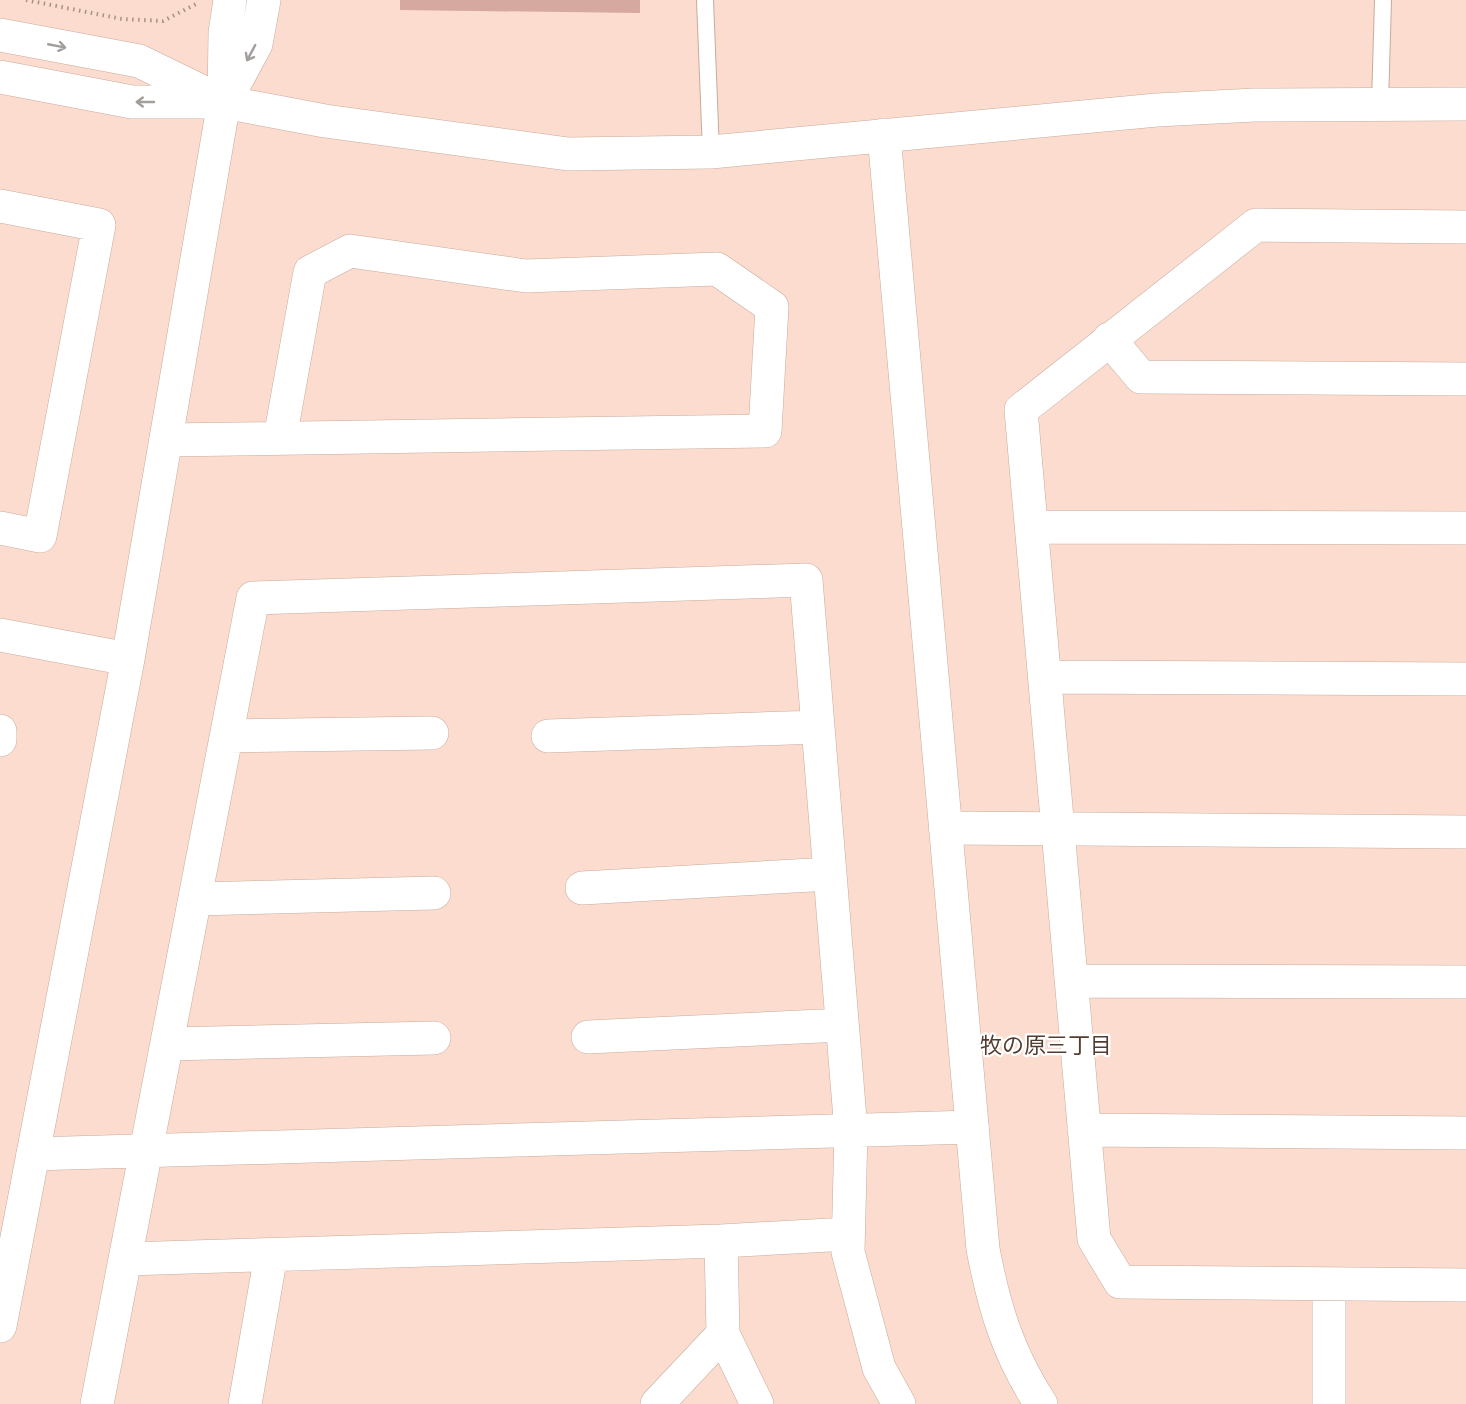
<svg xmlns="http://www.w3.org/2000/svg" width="1466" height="1404" viewBox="0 0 1466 1404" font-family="'Crimson Pro','Noto Sans JP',serif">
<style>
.building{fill:#d5a8a0}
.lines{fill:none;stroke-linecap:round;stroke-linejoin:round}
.service-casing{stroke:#c8ab9d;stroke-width:18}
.minor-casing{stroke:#c8ab9d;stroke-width:34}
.tertiary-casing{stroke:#c8ab9d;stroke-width:34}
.path{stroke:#a89186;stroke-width:4;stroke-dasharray:1.5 4.5;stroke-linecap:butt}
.service{stroke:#fff;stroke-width:16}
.minor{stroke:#fff;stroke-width:33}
.tertiary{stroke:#fff;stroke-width:33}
.oneway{stroke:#a29e9c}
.labels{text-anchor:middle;stroke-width:4.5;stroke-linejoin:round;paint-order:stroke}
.neighbourhood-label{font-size:22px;fill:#553c31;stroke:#fff}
</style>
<rect width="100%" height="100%" fill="#fbdcce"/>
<path class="building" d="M400,0h240v13l-240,-3z"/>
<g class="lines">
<defs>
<path id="service" d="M705,0l6,152
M1380,103l3,-103"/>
<path id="minor" d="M0,206l99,19 -59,311 -40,-8
M1466,227l-210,-2 -235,185 73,829 26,43 346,3
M1109,339l32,38 325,2
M166,440l599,-9 7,-124 -55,-38 -191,7 -176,-25 -40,21 -30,166
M1032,527l434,1
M1045,677l421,2
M0,731v9
M227,736l205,-3
M548,736l270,-9
M946,828l520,4
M582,888l248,-14
M195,899l239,-6
M1072,981l394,1
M588,1037l254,-12
M167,1044l267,-6
M1084,1130l382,3
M33,1154l939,-27
M721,1241l127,-7
M126,1259l595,-18 2,93 -66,70
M723,1334l34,70
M97,1404l156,-806 553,-18 45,551 -3,121 31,116 20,36
M245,1404l26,-149
M1329,1404v-119"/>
<path id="tertiary" d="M0,35l139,26 78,38
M0,77l132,25h92l101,19 243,33 143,-2 446,-42 98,-5 211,-1
M227,98l29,-54 8,-44
M884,135l99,1114c11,58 25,105 58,155
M0,635l128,24
M0,1326l128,-667 96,-557 1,-69 5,-33"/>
</defs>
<use href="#service" class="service-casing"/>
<use href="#minor" class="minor-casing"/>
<use href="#tertiary" class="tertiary-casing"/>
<path class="path" d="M26,0l96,19 41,2 35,-18"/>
<use href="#service" class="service"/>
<use href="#minor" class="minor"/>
<use href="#tertiary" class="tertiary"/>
</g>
<defs><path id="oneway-shaft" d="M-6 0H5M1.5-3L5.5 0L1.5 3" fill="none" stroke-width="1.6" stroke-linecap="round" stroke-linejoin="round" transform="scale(1.5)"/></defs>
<g class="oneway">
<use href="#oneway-shaft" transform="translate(57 46) rotate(11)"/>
<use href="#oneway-shaft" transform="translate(251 53) rotate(118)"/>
<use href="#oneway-shaft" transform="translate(145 102) rotate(-180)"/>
</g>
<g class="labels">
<g class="neighbourhood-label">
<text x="1046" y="1053">牧の原三丁目</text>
</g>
</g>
</svg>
